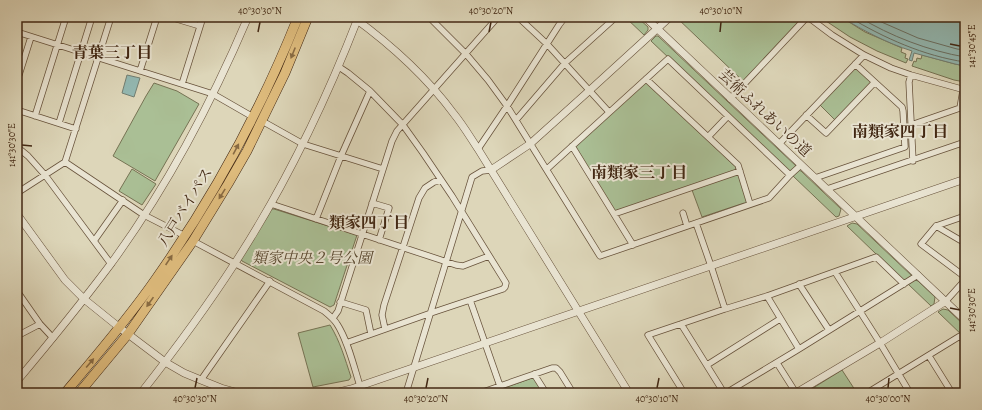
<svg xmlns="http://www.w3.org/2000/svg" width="982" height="410" viewBox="0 0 982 410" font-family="Alegreya,'Noto Serif JP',serif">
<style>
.green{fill:#aabf95;stroke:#767354}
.water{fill:#93b9b3;stroke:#727f73}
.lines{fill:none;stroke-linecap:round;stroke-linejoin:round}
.shore{stroke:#6a7063;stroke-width:1}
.minor-casing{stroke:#68533c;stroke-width:7}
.tertiary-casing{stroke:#68533c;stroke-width:8}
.trunk-casing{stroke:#412713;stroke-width:10}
.minor{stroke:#e9e4d2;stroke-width:5.5}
.tertiary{stroke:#e9e4d2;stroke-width:7}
.trunk{stroke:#debb7c;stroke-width:9}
.oneway{fill:#886a42}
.ticks{fill:none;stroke:#412713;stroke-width:1.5}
.labels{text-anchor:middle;stroke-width:4;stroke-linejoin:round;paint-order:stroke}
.street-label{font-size:15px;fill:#412713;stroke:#e9e4d2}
.park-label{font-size:15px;font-style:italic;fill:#56452d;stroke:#e9e4d2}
.neighbourhood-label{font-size:16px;font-weight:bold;fill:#412713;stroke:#e9e4d2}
.neatline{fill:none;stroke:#412713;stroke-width:1.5}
.ticks-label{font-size:10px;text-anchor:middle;fill:#412713}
</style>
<rect width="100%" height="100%" fill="#ddd6b9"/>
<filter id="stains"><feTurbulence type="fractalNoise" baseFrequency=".005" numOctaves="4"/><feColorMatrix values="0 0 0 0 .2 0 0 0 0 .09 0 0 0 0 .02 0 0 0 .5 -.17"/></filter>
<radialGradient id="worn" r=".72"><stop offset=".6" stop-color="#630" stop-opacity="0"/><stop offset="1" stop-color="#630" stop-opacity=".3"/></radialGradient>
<path class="green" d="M625,17h12l11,10v3l-4,5z
M676,17h127v1l-60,63z
M820,17h21l24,15 37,16 -1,4 5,2 -1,4 3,1 -2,4 -29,-12 -27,-14z
M656,36h2l138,130 -5,6 -3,-1 -137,-130z
M922,55l33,9 10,2v16l-11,-2 -42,-14 2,-5 2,1 1,-4 4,1z
M855,66l17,16 -36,39 -17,-17z
M645,82l2,1 89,84v3l-119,41 -3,-1 -39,-63z
M154,83l23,8 22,13 -44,77 -42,-25 33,-60z
M132,169l24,15 -14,21 -23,-14z
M798,170l3,1 40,38 -2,7 -3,1 -43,-41z
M737,174l2,1 8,27 -45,15 -10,-27z
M271,209h3l83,26 -23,70 -4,2 -88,-46 -2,-3z
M852,223l5,1 55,52 -7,5 -2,-1 -56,-54z
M915,280l3,1 17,16 -1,7 -3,2 -23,-22z
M943,309l5,1 17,16v12l-27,-26z
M330,325c10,16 15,34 21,52l-2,3 -36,7 -15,-54z
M842,370l15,23h-52z
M532,378l3,1 8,14h-51l1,-1z"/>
<path class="water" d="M841,17h119l5,1v48l-10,-2 -41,-11 -2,8 -3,-1 3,-9c-25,-8 -48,-20 -71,-34z
M127,75l13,3 -6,19 -12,-4z"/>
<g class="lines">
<path class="shore" d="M849,17c35,21 75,39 116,45
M859,17c31,19 70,34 106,40
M870,17l48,21 39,11 8,1"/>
<defs>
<path id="minor" d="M170,17l30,9
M429,17l37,37 22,26 19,26 93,150 169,-58 21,-23 11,-10
M518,17l29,27 62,68
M808,17l24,18 32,20 27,13 20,7 54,15
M17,26l3,-9
M17,32l196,62 40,23
M339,67l9,6 22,18 33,34 20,28 29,43 54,87 -1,4 -2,2 -72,24 -85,30
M140,71l17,-54
M17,74l2,1 12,-38
M911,75l-2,7 4,79
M646,79l92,86 12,39
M182,84l21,-67
M730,99l77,-82
M17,110l59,19
M806,115l20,18 48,-50
M35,116l31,-99
M516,120l49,-57 51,-46
M262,121l41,23 80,25
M59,123l33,-106
M911,125l49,-17 3,-18
M708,137l20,-21
M779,144l85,-89
M572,146l61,99
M17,147l11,9 17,19 66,89
M478,149l29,-43 52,-81 6,-8
M65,162l79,53 41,21
M547,169l121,-110 122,116
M815,178l90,-31 -2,-36 -1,-4 -47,-43
M827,189l138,-47
M17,193l48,-31 46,-145
M372,203l17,5 -10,32
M271,204l185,61 7,1 26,-10
M683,213l4,13
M614,214l126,-43
M965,216l-29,10 -15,18 44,33
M316,219l25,-63 29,-65
M696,223l15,43 14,43
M936,226l29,17
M94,241l29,-41
M193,241l131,70c5,4 10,8 13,13 11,17 17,43 23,62
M835,272l45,71 30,50
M799,284l30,46
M17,291l23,33 13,14
M767,296l32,53
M470,300l30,86
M946,301l19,-21
M340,302l26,8 5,24
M333,318l5,-7 54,-170 5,-10 101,-114
M681,324l43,69
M385,329l-3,-14 2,-10 35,-107 6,-10 9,-6 7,-2
M17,336l23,-12
M929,356l23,37
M777,363l19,30
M707,365l73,-46
M534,374l12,19
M201,380l69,-99
M406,393l66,-216 10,-6 9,-1
M480,393l72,-25h4l4,4 13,21
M684,393l-36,-58 77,-26 42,-13 109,-39 28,27
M726,393l73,-44 119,-74
M867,393l93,-57 5,5"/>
<path id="tertiary" d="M353,17c37,27 73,59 101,97 9,11 16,23 24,35l151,244
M645,17l320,303
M491,170l39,-26 60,-54 80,-73
M17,214l48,66 19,19 36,29 45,34 19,11 17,7 20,8 18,5
M17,381c32,-38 63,-76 93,-116 56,-76 101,-161 138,-248
M141,393c33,-42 65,-85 94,-130 50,-77 90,-160 123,-245
M335,393l16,-4 614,-210
M796,393l84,-50 66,-42"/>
<path id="trunk" d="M65,393c31,-37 63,-74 90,-113 58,-82 106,-170 143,-263
M79,393l49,-59 65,-93 35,-57 19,-33 38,-78 23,-56"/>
</defs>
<use href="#minor" class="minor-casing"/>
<use href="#tertiary" class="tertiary-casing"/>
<use href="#trunk" class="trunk-casing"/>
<use href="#minor" class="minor"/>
<use href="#tertiary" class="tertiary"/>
<use href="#trunk" class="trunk"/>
</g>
<defs><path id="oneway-solid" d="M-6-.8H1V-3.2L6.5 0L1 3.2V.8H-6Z"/></defs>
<g class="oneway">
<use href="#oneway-solid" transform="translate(293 53) rotate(112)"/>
<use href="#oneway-solid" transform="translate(236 149) rotate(-62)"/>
<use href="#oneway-solid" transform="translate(222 194) rotate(122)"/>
<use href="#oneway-solid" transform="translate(169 260) rotate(-56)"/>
<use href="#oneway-solid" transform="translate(150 302) rotate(125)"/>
<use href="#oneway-solid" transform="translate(90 363) rotate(-50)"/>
</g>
<path class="ticks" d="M258,32l2,-10M489,32l2,-10M720,32l1,-10M950,44l10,2M22,145l10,1M950,308l10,2M195,388l2,-10M426,388l2,-10M657,388l2,-10M888,388l1,-10"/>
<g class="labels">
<g class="street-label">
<text transform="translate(765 113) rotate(43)" y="5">芸術ふれあいの道</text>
<text transform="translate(185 207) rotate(-58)" y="5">八戸バイパス</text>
</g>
<g class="park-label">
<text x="312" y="263">類家中央２号公園</text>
</g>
<g class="neighbourhood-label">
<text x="112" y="58">青葉三丁目</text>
<text x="900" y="137">南類家四丁目</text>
<text x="639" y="178">南類家三丁目</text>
<text x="369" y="228">類家四丁目</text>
</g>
</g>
<rect width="982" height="410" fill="none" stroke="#ddd6b9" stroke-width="44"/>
<rect x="22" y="22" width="938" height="366" class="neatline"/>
<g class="ticks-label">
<text x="260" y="14">40°30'30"N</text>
<text x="491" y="14">40°30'20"N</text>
<text x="721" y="14">40°30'10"N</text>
<text transform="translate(971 46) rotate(-90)" y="4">141°30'45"E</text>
<text transform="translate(11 145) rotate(-90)" y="4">141°30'30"E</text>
<text transform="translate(971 310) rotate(-90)" y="4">141°30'30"E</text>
<text x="195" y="402">40°30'30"N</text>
<text x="426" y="402">40°30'20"N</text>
<text x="657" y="402">40°30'10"N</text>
<text x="888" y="402">40°30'00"N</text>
</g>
<rect width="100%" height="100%" filter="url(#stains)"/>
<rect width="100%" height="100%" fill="url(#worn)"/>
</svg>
